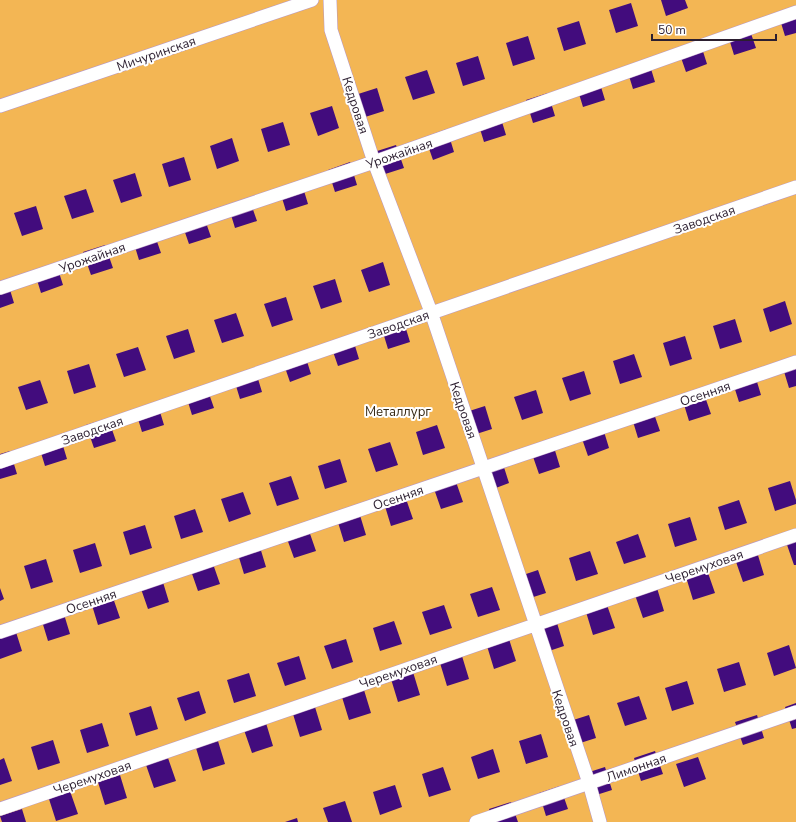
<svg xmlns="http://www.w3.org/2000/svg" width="796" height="822" viewBox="0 0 796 822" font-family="'Nunito Sans',sans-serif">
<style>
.green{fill:#f3b654}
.building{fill:#420c7d}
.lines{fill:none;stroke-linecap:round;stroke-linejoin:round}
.street-casing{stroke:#b797c3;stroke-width:14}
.street{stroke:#fff;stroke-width:13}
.labels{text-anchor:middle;stroke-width:4;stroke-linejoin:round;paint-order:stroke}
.street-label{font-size:13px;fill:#2c1f30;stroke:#fff}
.park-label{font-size:13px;fill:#352813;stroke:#fff}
</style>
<rect width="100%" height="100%" fill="#f3d8fd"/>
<path class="green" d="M0,0h796v822h-796z"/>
<path class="building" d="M661,0h24l3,8 -22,8z
M631,3l7,23 -22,7 -7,-23z
M796,7v26l-11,3 -7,-23z
M579,21l7,23 -22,7 -7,-23z
M748,25l8,23 -22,7 -7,-23z
M528,36l7,23 -22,7 -7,-23z
M700,42l7,22 -21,8 -8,-23z
M478,56l7,23 -22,7 -7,-23z
M648,59l7,23 -22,7 -7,-23z
M427,70l8,23 -22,7 -8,-23z
M598,77l7,23 -22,7 -7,-23z
M377,88l7,23 -22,7 -7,-23z
M548,93l7,23 -22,7 -7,-23z
M332,106l7,22 -21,8 -8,-23z
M499,112l7,23 -22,7 -7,-23z
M283,122l7,23 -22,7 -7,-23z
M447,129l7,23 -21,8 -8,-23z
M232,138l7,23 -22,8 -7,-23z
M396,145l8,23 -22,7 -8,-23z
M184,157l7,23 -22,7 -7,-23z
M350,162l7,23 -22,7 -7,-22z
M135,173l7,23 -21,7 -8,-23z
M301,181l7,23 -22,7 -7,-23z
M86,189l8,23 -22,7 -8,-23z
M249,198l8,23 -22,7 -7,-23z
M36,206l7,23 -21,7 -8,-23z
M203,214l8,23 -22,7 -8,-23z
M153,230l8,23 -22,7 -7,-23z
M105,245l8,23 -22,7 -8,-23z
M383,262l7,23 -21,7 -8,-22z
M56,263l7,22 -22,8 -7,-23z
M335,279l7,23 -21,7 -8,-23z
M7,280l7,23 -14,5v-25z
M286,297l7,23 -21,7 -8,-23z
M785,301l7,23 -22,8 -7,-23z
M236,313l8,23 -22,7 -8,-23z
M403,319l7,23 -22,7 -7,-23z
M735,319l7,23 -22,7 -7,-23z
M188,329l7,23 -21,7 -8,-23z
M352,336l7,23 -21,7 -8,-23z
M685,336l7,23 -22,7 -7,-23z
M138,347l8,23 -22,7 -8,-23z
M304,352l7,22 -21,8 -8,-23z
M634,354l8,23 -22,7 -7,-23z
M796,360v26l-7,2 -7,-23z
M89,364l7,23 -22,7 -7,-23z
M255,369l7,23 -22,7 -7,-23z
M584,371l7,23 -21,7 -8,-23z
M754,372l7,23 -22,7 -7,-22z
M40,380l8,23 -22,7 -8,-23z
M206,385l8,23 -22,7 -7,-23z
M536,390l7,23 -21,7 -8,-23z
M703,391l8,23 -22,7 -7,-23z
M157,402l7,23 -22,7 -7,-23z
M485,406l7,23 -22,7 -7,-23z
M652,408l8,23 -22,7 -7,-23z
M108,418l8,23 -22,7 -8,-23z
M437,425l8,23 -22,7 -7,-23z
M602,425l7,23 -21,8 -8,-23z
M60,436l7,23 -22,7 -7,-23z
M390,442l8,23 -22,7 -8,-23z
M553,444l7,23 -21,7 -8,-23z
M10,451l7,23 -17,5v-25z
M340,459l7,23 -22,7 -7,-23z
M502,461l7,22 -21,8 -8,-23z
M291,476l8,23 -22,7 -8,-23z
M455,479l8,23 -22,7 -8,-23z
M790,481l6,19v4l-21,7 -7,-23z
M243,492l8,22 -22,8 -8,-23z
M405,496l8,23 -22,7 -7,-23z
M739,500l8,23 -22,7 -7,-23z
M195,509l8,23 -22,7 -7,-23z
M359,512l7,23 -22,7 -7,-23z
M690,517l7,23 -22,7 -7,-23z
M145,525l7,23 -22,7 -7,-23z
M308,528l8,23 -22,7 -8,-22z
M638,534l8,23 -22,7 -8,-22z
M796,539v26h-2l-8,-23z
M95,543l7,23 -22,7 -7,-23z
M259,544l7,23 -22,7 -7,-23z
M590,551l8,23 -22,7 -7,-23z
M757,552l7,23 -21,7 -8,-23z
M46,559l7,23 -22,7 -7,-23z
M212,561l8,23 -22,7 -8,-23z
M538,570l8,23 -22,7 -7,-23z
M707,570l8,23 -22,7 -7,-23z
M162,579l7,23 -21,7 -8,-23z
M492,587l8,23 -22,7 -8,-23z
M0,588l4,11 -4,2z
M657,588l7,23 -21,7 -8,-23z
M112,595l8,23 -22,7 -7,-23z
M444,605l8,23 -22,7 -8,-23z
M607,605l8,23 -22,7 -7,-23z
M63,611l7,23 -22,7 -7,-23z
M394,621l8,23 -22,7 -7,-23z
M557,623l7,23 -21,7 -8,-22z
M15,629l7,22 -22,8v-26z
M346,639l7,23 -21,7 -8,-23z
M509,639l7,22 -22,8 -7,-23z
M789,645l7,23 -22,8 -7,-23z
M299,656l7,23 -21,7 -8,-23z
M462,656l7,23 -22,7 -7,-23z
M739,662l7,23 -22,7 -7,-23z
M413,672l7,23 -22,7 -7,-23z
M249,673l7,23 -22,7 -7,-23z
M687,681l7,23 -22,7 -7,-23z
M364,690l7,23 -22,7 -7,-23z
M199,691l7,22 -21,8 -8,-23z
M639,696l8,23 -22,7 -8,-23z
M796,703v25l-4,1 -7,-22z
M151,706l7,23 -22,7 -7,-23z
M315,707l7,23 -22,7 -7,-23z
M589,715l7,23 -22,7 -7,-23z
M757,715l7,23 -21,7 -8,-23z
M102,723l7,23 -22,7 -7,-23z
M266,723l7,23 -21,7 -8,-23z
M541,734l7,23 -22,7 -7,-23z
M53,740l7,23 -22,7 -7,-23z
M218,741l7,23 -22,7 -7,-23z
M493,749l7,23 -22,7 -7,-22z
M655,751l8,23 -22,7 -7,-23z
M698,757l8,22 -22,8 -8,-23z
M4,758l8,23 -12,4v-25z
M168,758l8,23 -22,7 -8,-23z
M443,767l8,23 -22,7 -7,-23z
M605,767l7,23 -22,7 -7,-23z
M120,775l7,23 -22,7 -7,-23z
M395,785l7,22 -22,8 -7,-23z
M560,786l8,23 -22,7 -7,-23z
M70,791l8,23 -22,7 -7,-22z
M345,801l7,21h-24l-5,-14z
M511,802l7,20h-24l-5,-13z
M22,809l4,13h-24l-2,-6z
M297,818l1,4h-13z"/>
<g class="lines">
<defs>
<path id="street" d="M330,0l1,30 43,132 57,150 158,471 11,39
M0,106l312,-106
M0,288l374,-126 422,-150
M0,462l796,-275
M0,632l796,-270
M0,809l796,-274
M476,822l320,-110"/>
</defs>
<use href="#street" class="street-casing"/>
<use href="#street" class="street"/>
</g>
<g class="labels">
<g class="street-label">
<text transform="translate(156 53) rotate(-19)" y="5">Мичуринская</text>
<text transform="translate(356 105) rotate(72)" y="5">Кедровая</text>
<text transform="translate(399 153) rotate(-19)" y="5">Урожайная</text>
<text transform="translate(704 219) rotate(-19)" y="5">Заводская</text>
<text transform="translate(92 257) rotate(-19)" y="5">Урожайная</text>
<text transform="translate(398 324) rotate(-19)" y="5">Заводская</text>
<text transform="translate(705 393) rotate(-19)" y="5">Осенняя</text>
<text transform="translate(464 410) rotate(71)" y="5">Кедровая</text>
<text transform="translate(92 430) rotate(-19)" y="5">Заводская</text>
<text transform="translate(398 497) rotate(-19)" y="5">Осенняя</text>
<text transform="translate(704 566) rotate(-19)" y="5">Черемуховая</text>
<text transform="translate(91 601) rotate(-19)" y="5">Осенняя</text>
<text transform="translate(398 671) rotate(-19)" y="5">Черемуховая</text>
<text transform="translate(566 718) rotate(71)" y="5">Кедровая</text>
<text transform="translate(636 767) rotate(-19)" y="5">Лимонная</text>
<text transform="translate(92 777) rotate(-19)" y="5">Черемуховая</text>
</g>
<g class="park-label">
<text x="398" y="416">Металлург</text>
</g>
</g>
<path d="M652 34v6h124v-6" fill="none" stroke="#2c1f30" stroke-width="2"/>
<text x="658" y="34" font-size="12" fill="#2c1f30" stroke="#ffffff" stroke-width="3" paint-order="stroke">50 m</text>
</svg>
